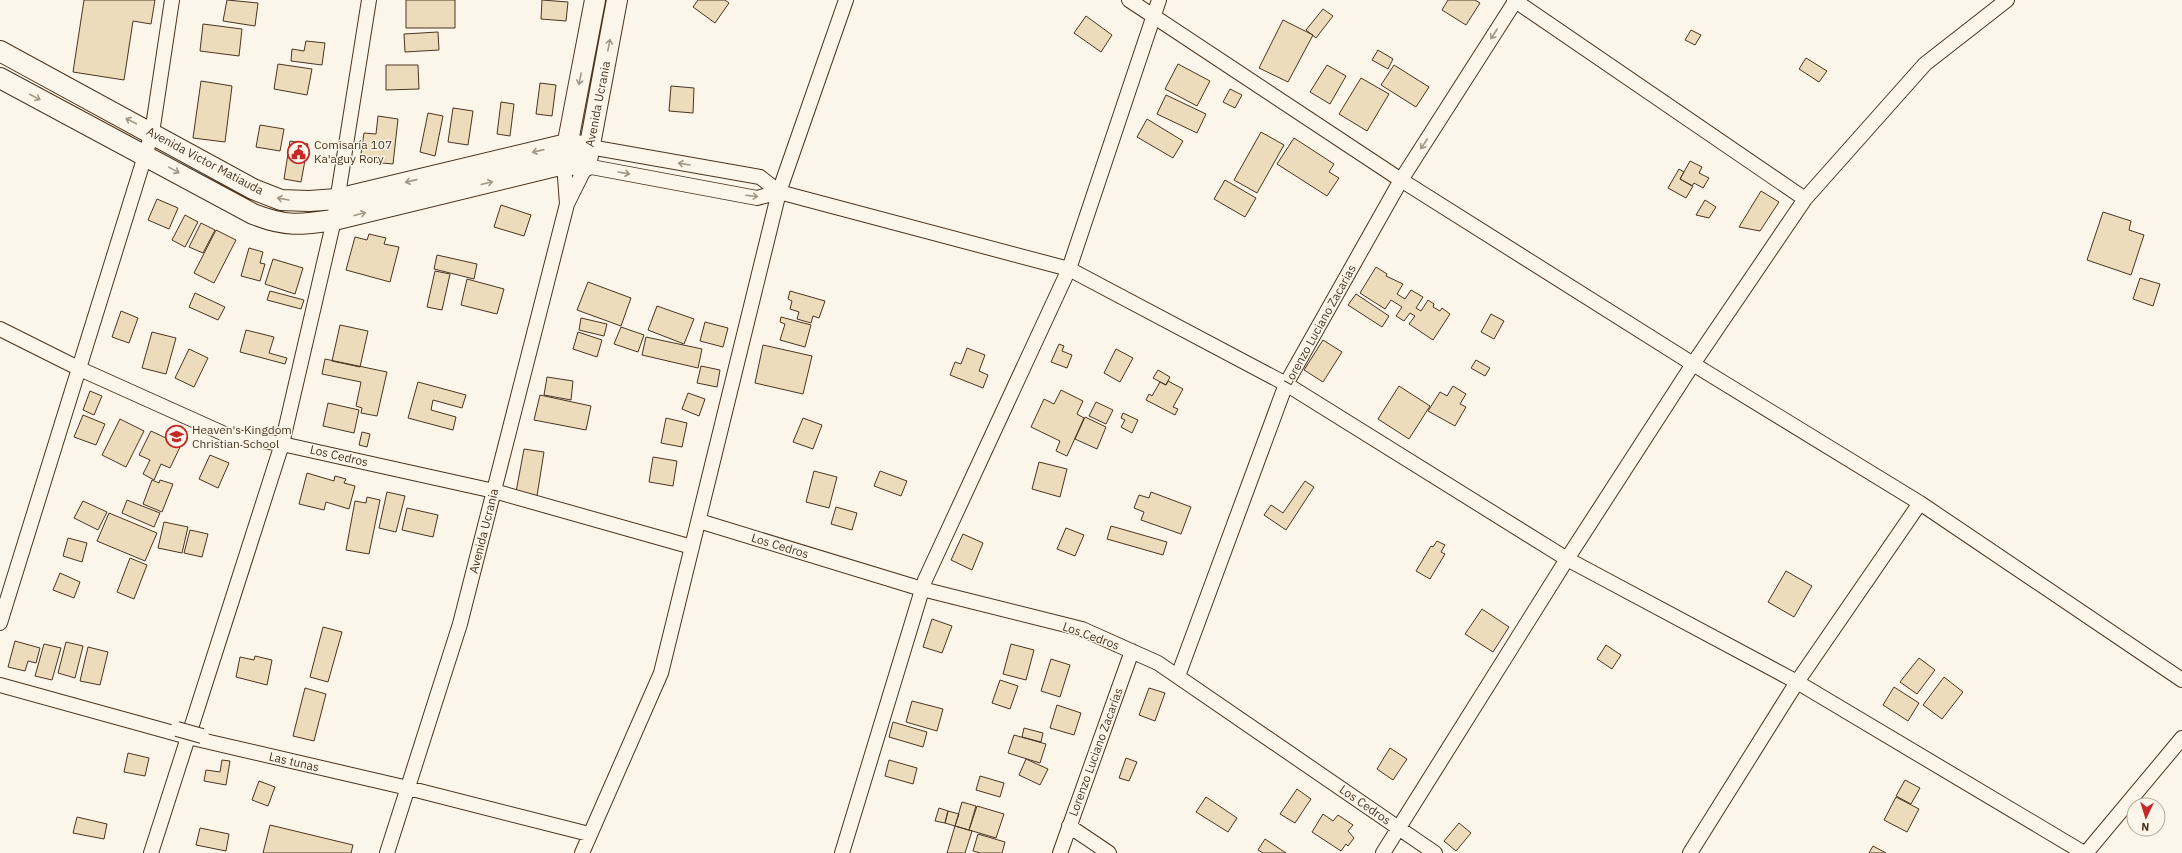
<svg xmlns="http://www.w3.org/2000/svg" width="2182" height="853" viewBox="0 0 2182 853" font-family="'IBM Plex Sans',sans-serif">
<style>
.building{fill:#ecdcbc;stroke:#4a3520}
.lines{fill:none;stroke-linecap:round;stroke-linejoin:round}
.minor-casing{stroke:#4a3520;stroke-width:16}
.secondary-casing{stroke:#4a3520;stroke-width:22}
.minor{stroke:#fbf6e9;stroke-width:14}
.secondary{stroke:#fbf6e9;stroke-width:20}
.minor-bridge-casing{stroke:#4a3520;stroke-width:16;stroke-linecap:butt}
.minor-bridge{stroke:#fbf6e9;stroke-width:14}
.oneway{stroke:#a29684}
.labels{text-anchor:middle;stroke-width:3;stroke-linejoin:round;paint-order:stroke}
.street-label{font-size:12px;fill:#4a3520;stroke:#fbf6e9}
.poi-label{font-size:12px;fill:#4a3520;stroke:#fbf6e9;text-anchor:start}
</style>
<rect width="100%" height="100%" fill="#fbf6e9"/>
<path class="building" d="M84,0h71l-4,24 -18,-3 -9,59 -51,-8z
M227,0l31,3 -3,23 -32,-5z
M406,0h49v28h-49z
M542,0l26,2 -2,19 -25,-2z
M698,0h27l4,3 -14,20 -22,-16z
M1448,0h27l5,3 -14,22 -24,-15z
M1323,9l10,7 -17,22 -10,-8z
M1086,16l26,19 -11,17 -27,-19z
M1283,20l30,15 -25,47 -29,-14z
M203,24l39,5 -3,27 -39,-5z
M1691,30l10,5 -6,10 -10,-5z
M438,32l1,18 -34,2 -1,-18z
M306,41l19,2 -3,22 -31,-4 1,-12 12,2z
M1378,50l15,9 -5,10 -16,-9z
M1806,58l21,13 -8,11 -20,-13z
M278,64l34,5 -5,26 -33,-6z
M1178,64l32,17 -13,25 -32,-17z
M386,65h32l1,24 -33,1z
M1327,65l19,11 -16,28 -20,-12z
M1394,65l35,22 -13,20 -35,-22z
M1361,78l28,16 -22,37 -28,-17z
M201,81l31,5 -7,56 -32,-4z
M540,83l16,2 -4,31 -16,-2z
M671,86l23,2 -1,25 -24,-2z
M1230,89l12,6 -7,13 -12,-6z
M1166,95l40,19 -9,19 -40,-19z
M501,102l13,2 -4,32 -13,-2z
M453,108l20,3 -5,34 -20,-3z
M428,113l15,3 -8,40 -15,-4z
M378,116l20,3 -5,45 -33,-3 4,-28 12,1z
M1147,119l36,22 -10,17 -36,-21z
M260,125l24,4 -4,22 -24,-4z
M1261,132l23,13 -27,48 -23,-13z
M1294,138l40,26 -5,8 10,6 -12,18 -50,-32z
M290,141l18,3 -7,38 -17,-3z
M1690,161l12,6 -3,6 10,5 -6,10 -9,-5 -2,3 -12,-7z
M1679,169l5,3 -4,7 13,7 -7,12 -18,-10z
M1225,180l31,18 -11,19 -31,-18z
M1761,191l18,11 -19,29 -21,-4z
M157,199l21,9 -9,21 -21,-9z
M1705,200l11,7 -7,11 -13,-3z
M501,205l30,10 -7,21 -30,-9z
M2103,212l28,9 -2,9 15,5 -13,40 -44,-15z
M185,215l13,7 -13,25 -13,-7z
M201,223l14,7 -12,23 -14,-6z
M216,230l20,10 -22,43 -20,-10z
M369,234l17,4 -2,6 15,3 -9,35 -44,-12 9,-33 12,3z
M249,248l14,4 -3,11 5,1 -5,17 -19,-5z
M437,255l40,9 -3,15 -40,-10z
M273,259l30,9 -8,26 -30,-10z
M1376,267l11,7 -1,2 17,8 -6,10 8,5 6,-9 12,7 -7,11 5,3 7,-11 6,4 -1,3 7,4 2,-3 8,6 -17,26 -24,-16 6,-8 -5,-3 -6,8 -8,-5 6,-9 -11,-7 -6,9 -25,-16z
M435,271l15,3 -8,36 -15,-3z
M2140,278l20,6 -7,22 -20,-7z
M467,279l37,10 -7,25 -36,-9z
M588,282l43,16 -10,28 -44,-16z
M270,291l34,9 -3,9 -34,-9z
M790,291l35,10 -6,17 -6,-2 -2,7 -14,-4 2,-7 -9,-3 2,-8 -4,-2z
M195,293l30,14 -7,13 -29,-13z
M1356,294l33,22 -7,11 -34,-22z
M657,306l37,13 -10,25 -36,-14z
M121,311l17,7 -9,25 -17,-6z
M1491,314l13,7 -10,18 -13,-7z
M781,317l30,8 -6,22 -25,-7 5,-16 -5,-2z
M581,318l26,6 -3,12 -25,-6z
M705,322l23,6 -5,19 -23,-6z
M340,325l28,6 -8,36 -28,-6z
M621,327l23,8 -6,17 -24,-8z
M246,330l28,7 -5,16 18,5 -2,6 -45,-12z
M152,332l24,6 -10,36 -24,-6z
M578,332l24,8 -5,17 -24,-8z
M646,337l56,12 -4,19 -56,-13z
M1323,340l19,12 -19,30 -19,-12z
M1059,344l5,2 -2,5 10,4 -5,13 -16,-6z
M763,345l49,11 -9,38 -48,-11z
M967,348l18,7 -6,16 9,4 -5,13 -33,-13 5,-13 6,2z
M189,349l19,9 -14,29 -19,-9z
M1116,349l17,9 -13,24 -16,-9z
M325,359l62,13 -10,44 -16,-3 1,-5 -6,-2 5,-24 -39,-8z
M1476,360l14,8 -5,8 -14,-8z
M701,366l19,4 -3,17 -20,-4z
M1158,370l12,7 -4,8 -13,-7z
M547,377l26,4 -2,19 -27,-5z
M1168,381l15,8 -10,18 5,2 -3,6 -29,-15 3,-6 3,2 8,-14 6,3z
M418,382l48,13 -4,13 -29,-8 -2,10 25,7 -3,13 -45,-12z
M1399,386l31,20 -21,33 -31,-20z
M1453,386l13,8 -6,10 6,3 -11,19 -27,-15 12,-19 7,4z
M1061,390l22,11 -6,13 7,4 -17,38 -11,-5 4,-10 -29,-14 13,-28 10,5z
M90,391l12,5 -8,19 -11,-5z
M688,393l17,6 -6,17 -17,-7z
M540,395l51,11 -5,24 -52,-10z
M1096,402l17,8 -7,14 -17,-8z
M328,403l31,7 -5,23 -31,-7z
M1123,413l15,7 -6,13 -11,-6 4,-7 -4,-2z
M83,415l22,9 -9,21 -22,-8z
M1085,417l21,10 -9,22 -22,-10z
M666,418l21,5 -5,24 -21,-4z
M803,418l19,7 -9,24 -20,-7z
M120,419l24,12 -18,36 -24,-12z
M151,431l30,14 -11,23 -9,-4 -7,16 -11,-6 7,-14 -11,-5z
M362,432l8,2 -3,13 -8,-2z
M524,449l20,3 -7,44 -21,-4z
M210,455l19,8 -11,25 -19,-9z
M653,457l24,4 -4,25 -24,-4z
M1039,462l28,7 -7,28 -28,-8z
M814,471l23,6 -8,31 -23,-6z
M880,471l27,10 -6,15 -27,-10z
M307,473l27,8 1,-5 11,3 -2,4 11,3 -6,23 -23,-7 -2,8 -25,-6z
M152,480l7,3 1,-3 13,4 -11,28 -19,-8z
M1305,481l9,6 -28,43 -22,-15 7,-10 12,8z
M387,492l18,4 -9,36 -17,-4z
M1151,492l40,15 -10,27 -40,-14 3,-8 -10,-4 5,-13 10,3z
M367,497l13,3 -11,54 -23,-4 9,-49 11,2z
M127,500l33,13 -6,14 -32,-14z
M83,501l24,11 -9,18 -24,-12z
M836,507l21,6 -5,17 -21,-6z
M407,508l31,7 -5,22 -31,-7z
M109,513l48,20 -12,28 -48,-20z
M164,522l24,5 -6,26 -24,-5z
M1111,526l56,16 -4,13 -56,-16z
M1066,528l18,7 -9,21 -18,-7z
M190,530l18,4 -6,23 -18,-4z
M963,534l20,9 -11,27 -21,-10z
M68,538l19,5 -5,19 -19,-6z
M1437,541l8,4 -4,7 4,2 -15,25 -14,-8 15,-25 2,1z
M130,558l17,7 -13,34 -17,-7z
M1786,571l26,15 -18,31 -26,-15z
M60,573l20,9 -6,16 -21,-8z
M1482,609l27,18 -16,25 -28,-18z
M932,619l20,7 -10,27 -19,-6z
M323,627l19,5 -14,50 -18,-5z
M15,641l25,7 -4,15 -8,-2 -3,10 -17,-4z
M66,642l17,4 -8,32 -17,-5z
M44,644l17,4 -9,32 -17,-4z
M1011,644l23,6 -8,30 -23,-6z
M1606,645l15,10 -9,14 -15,-10z
M88,647l20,5 -8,33 -20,-4z
M255,656l17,4 -5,25 -31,-8 4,-20 14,3z
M1919,658l16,12 -18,24 -17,-12z
M1051,659l19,6 -10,32 -19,-6z
M1944,677l19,15 -21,27 -19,-14z
M1000,680l18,6 -8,23 -18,-6z
M1894,687l25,16 -11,18 -25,-16z
M305,688l21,6 -12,47 -21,-5z
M1149,688l16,5 -10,28 -16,-6z
M912,701l31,8 -6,22 -31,-9z
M1057,705l24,8 -7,22 -24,-7z
M893,722l34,10 -4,15 -34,-10z
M1024,728l19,5 -2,9 -19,-5z
M1014,735l32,9 -6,19 -32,-10z
M1390,748l17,11 -14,21 -16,-11z
M128,753l21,5 -4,18 -21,-4z
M1126,758l11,4 -8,19 -10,-3z
M1026,759l22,10 -8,16 -21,-10z
M222,760l8,1 -4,24 -22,-4 2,-11 14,2z
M889,760l28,8 -4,16 -28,-8z
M980,776l24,7 -4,14 -24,-7z
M1905,780l15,8 -9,16 -15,-8z
M259,781l16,6 -7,19 -16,-6z
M1297,789l14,10 -16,24 -15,-9z
M1206,797l31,21 -9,14 -32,-20z
M1896,797l23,12 -12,23 -23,-12z
M962,802l14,4 -7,24 -14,-4z
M977,806l27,8 -8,24 -27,-8z
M939,808l9,3 -3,12 -10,-2z
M948,811l11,3 -4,12 -10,-3z
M1323,814l10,7 5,-6 15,10 -5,6 6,7 -6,8 -2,-2 -5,7 -29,-19z
M77,817l30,7 -3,15 -31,-6z
M1459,823l12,10 -15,18 -12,-10z
M270,825l83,20 -2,8h-88z
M955,826l17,5 -7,22h-18z
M200,828l29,6 -3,17 -30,-6z
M978,834l27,8 -3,11h-22l-7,-2z
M1265,839l21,14h-23l-5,-3z
M1873,846l13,7h-17z"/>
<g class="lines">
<defs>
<path id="minor" d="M1129,0l272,180 292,184 227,139 262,177
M1514,0l291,199
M564,164l3,40
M779,192l290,77 217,115 281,175 230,123 287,171
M0,329l80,40 149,67 53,8 212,47 198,56
M699,521l223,68 160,40 76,34 277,190
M0,623l152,-490 20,-133
M1178,676l108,-292 115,-204 115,-180
M0,685l188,52 220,51 181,46
M1069,826l40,27
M151,853l131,-409 52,-224 35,-220
M387,853l73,-229 107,-420 19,-38 171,32 22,-6 -19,-15 -170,-30
M582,853l79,-180 118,-481 67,-192
M842,853l83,-273 144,-311 90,-269
M1060,853l72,-202
M1383,853l184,-294 126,-195 112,-165 120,-135 82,-64
M1690,853l107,-171 123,-179
M2086,853l96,-115"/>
<path id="secondary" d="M0,51l253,138 28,11 28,1 28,-2 230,-55 23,3
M0,78l253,136c33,13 47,11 81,6l230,-56 22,2 31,-166
M565,157l30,-157"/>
</defs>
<use href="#minor" class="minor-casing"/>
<use href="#secondary" class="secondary-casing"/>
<use href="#minor" class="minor"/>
<use href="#secondary" class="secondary"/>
<defs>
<path id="minor-bridge" d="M177,729l25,7"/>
</defs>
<use href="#minor-bridge" class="minor-bridge-casing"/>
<use href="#minor-bridge" class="minor-bridge"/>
</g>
<defs><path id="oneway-shaft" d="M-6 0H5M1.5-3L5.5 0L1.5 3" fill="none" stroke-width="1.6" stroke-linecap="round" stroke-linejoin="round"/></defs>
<g class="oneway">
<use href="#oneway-shaft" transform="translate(1494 34) rotate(123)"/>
<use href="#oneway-shaft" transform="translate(609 45) rotate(-79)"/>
<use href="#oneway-shaft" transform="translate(580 79) rotate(101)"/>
<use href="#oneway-shaft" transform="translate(35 97) rotate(28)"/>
<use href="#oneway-shaft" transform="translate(131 121) rotate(-152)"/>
<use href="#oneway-shaft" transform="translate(1424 144) rotate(123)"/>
<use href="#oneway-shaft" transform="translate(538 151) rotate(167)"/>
<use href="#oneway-shaft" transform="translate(684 164) rotate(-170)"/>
<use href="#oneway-shaft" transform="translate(174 170) rotate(29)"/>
<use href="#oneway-shaft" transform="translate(624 173) rotate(10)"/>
<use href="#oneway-shaft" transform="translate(411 181) rotate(167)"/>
<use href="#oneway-shaft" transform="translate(487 183) rotate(-14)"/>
<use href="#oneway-shaft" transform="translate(752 196) rotate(7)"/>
<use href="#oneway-shaft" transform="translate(283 199) rotate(-170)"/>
<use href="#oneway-shaft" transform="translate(360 214) rotate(-14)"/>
</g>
<defs>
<symbol id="civic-ring" viewBox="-11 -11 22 22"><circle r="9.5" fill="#fbf6e9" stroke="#c62828" stroke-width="1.5"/><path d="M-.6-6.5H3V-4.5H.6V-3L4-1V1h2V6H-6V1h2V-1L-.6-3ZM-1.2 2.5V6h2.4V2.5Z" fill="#c62828"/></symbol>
<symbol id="school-ring" viewBox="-11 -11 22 22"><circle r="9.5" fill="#fbf6e9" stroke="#c62828" stroke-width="1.5"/><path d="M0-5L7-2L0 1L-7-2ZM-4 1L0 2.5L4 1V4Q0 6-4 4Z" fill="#c62828"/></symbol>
</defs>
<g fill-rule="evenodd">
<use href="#civic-ring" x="286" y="140" width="25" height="25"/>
<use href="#school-ring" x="164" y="424" width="25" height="25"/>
</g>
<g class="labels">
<g class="street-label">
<text transform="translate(598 104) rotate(-79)" y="4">Avenida Ucrania</text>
<text transform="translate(205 161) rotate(28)" y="4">Avenida Victor Matiauda</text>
<text transform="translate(1320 325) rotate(-61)" y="4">Lorenzo Luciano Zacarias</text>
<text transform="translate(339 456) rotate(13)" y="4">Los Cedros</text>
<text transform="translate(484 531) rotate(-76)" y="4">Avenida Ucrania</text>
<text transform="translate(780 546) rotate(17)" y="4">Los Cedros</text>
<text transform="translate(1091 636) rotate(20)" y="4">Los Cedros</text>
<text transform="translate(1096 752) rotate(-70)" y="4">Lorenzo Luciano Zacarías</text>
<text transform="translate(294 762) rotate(13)" y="4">Las tunas</text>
<text transform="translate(1365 805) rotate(35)" y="4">Los Cedros</text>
</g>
<g class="poi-label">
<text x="314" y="149">Comisaría 107<tspan x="314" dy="14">Ka'aguy Rory</tspan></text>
<text x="192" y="434">Heaven's Kingdom<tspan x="192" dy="14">Christian School</tspan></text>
</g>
</g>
<g transform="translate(2146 817) rotate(184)"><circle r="19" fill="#fbf6e9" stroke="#b4a999"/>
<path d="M0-3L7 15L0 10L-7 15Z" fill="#c62828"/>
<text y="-6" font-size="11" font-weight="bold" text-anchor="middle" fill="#4a3520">N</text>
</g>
</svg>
